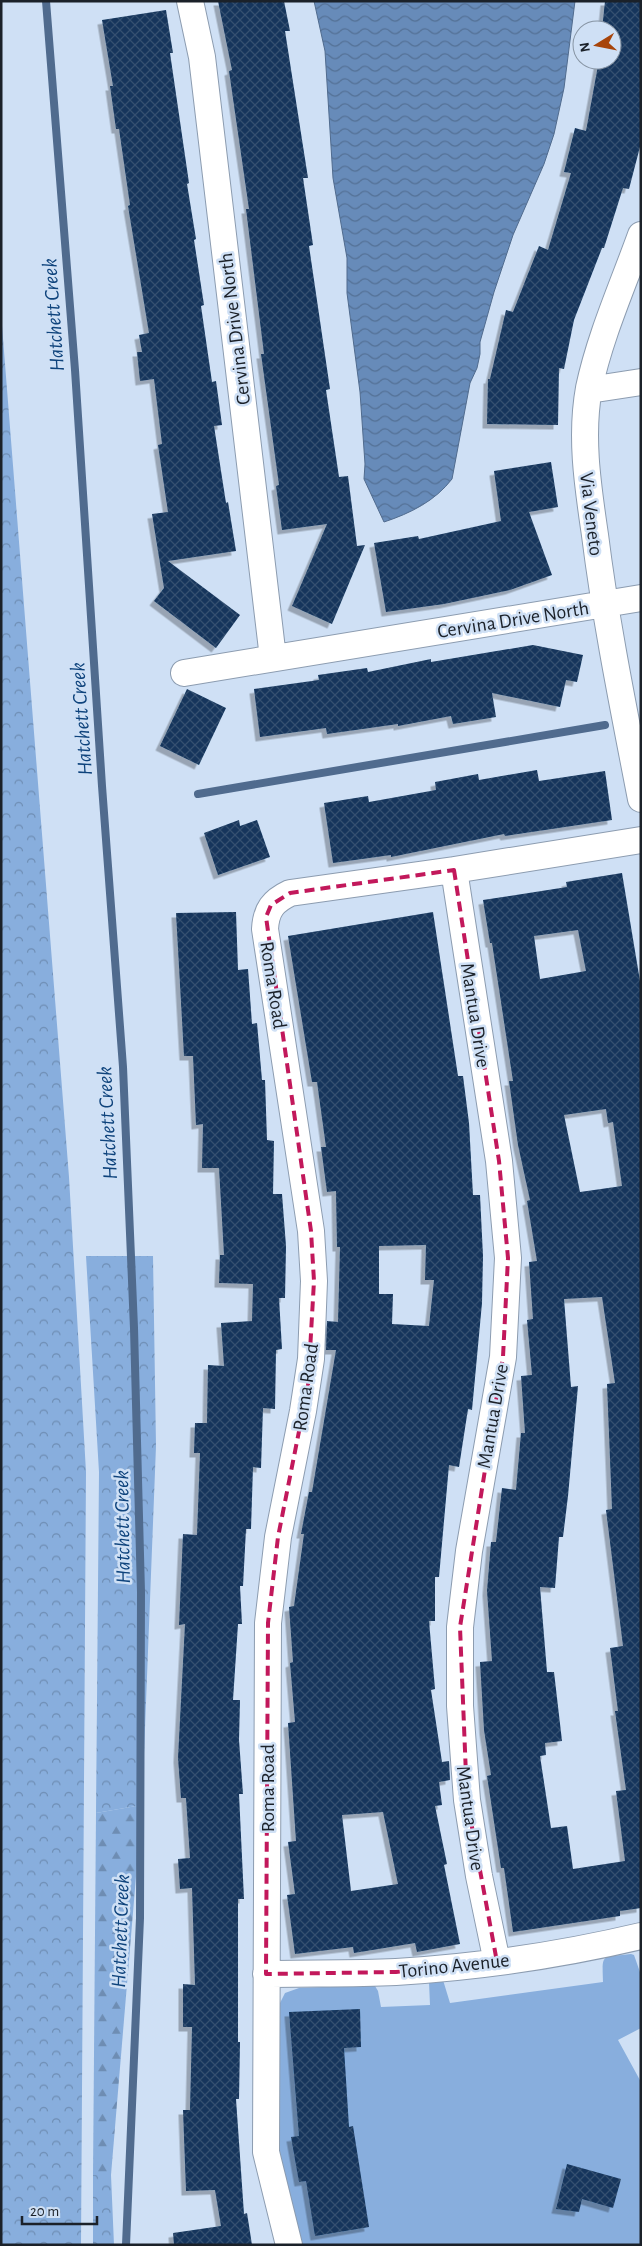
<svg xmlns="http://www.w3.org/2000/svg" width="642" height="2246" viewBox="0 0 642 2246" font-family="'Alegreya Sans',sans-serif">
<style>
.green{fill:#88aedd}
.forest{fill:url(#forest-firs)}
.park{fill:url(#park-crowns)}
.water{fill:url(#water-waves);stroke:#506b8e}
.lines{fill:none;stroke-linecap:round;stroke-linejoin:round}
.stream{stroke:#506b8e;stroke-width:8}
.building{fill:url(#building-cross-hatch);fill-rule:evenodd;filter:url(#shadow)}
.minor-casing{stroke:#8c9cb0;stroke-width:28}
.minor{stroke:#fff;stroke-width:26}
.marked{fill:none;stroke:#c2185b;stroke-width:4;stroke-dasharray:10 6;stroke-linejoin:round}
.labels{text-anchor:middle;stroke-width:5;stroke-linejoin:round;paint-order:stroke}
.street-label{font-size:20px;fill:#1b2129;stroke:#cfe0f5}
.water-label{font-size:21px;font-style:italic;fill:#0e437c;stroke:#cfe0f5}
</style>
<defs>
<pattern id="forest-firs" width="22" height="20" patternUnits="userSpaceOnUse" patternTransform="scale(1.25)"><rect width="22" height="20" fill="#88aedd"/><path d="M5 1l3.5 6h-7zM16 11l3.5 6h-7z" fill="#6e8db3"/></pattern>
<pattern id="park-crowns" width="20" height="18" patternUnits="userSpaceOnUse" patternTransform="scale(1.25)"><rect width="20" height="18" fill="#88aedd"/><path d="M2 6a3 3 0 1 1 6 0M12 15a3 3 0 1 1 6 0" fill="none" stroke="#6e8db3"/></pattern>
<pattern id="water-waves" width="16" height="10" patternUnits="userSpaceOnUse" patternTransform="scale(1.25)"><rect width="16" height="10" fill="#678bb9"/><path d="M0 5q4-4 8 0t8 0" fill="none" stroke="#547196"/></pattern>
<pattern id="building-cross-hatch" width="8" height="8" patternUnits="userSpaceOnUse" patternTransform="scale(1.25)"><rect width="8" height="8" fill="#13355c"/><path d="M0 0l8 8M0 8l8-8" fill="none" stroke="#355070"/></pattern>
<filter id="shadow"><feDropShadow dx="-4.5" dy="4.5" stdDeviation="0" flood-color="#0004"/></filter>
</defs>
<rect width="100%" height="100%" fill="#cfe0f5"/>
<path class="green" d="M631,1954l3,1 7,20v53l-23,12 23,42v163h-342l-22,-93v-143l8,-16 14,-5 70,-3 6,1 3,5 3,16 49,-2 -1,-23 14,-2 7,23 153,-21c-1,-30 -2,-24 28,-28z"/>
<path class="forest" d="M142,1805l-31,370h-18l3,-362z"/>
<path class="park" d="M1,313l68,864 17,295 -5,773h-80z
M86,1256h67l3,190 -14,359 -46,8 3,-341z
M93,2175h18l3,70h-21z"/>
<path class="water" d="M314,1h261l-11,87 -10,46 -10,30 -31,71 -19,57 -14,50v12l-3,14 -7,15 -18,96c-17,22 -41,34 -68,43l-20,-43 1,-15 -5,-72 -13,-99v-35l-14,-80 -8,-127z"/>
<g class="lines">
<path class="stream" d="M46,1l29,369 27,416 21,281 11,261 7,264 -1,326 -14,327
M198,794l407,-69"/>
</g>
<path class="building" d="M218,1h66l6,30h-5l23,147h-5l10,67 -4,1 21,143 -4,1 13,87 9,-1 9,70 8,-1 -33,79 -40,-18 35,-82 -45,6 -6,-44 3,-1 -18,-131h3l-18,-145h3l-20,-138 3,-1z
M605,1h36v142l-12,46 -6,-1 -19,60h-2l-28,72 -10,49 -5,-1 -1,57 -71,-1 1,-45h2l16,-69 7,2 26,-66 9,4 23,-77 -7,-1 11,-44 11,3 13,-71h13v-30h-10z
M166,10l7,43h-3l19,130 -2,1 9,55 -2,1 10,65 -3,1 11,76 4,-1 6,44 -8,1 12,77 2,-1 8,49 -68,10 72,54 -24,33 -62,-47 10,-13 -12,-74 16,-2 -10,-67 4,-1 -8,-65 -14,2 -3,-29h5l-3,-17 10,-2 -21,-127 2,-1 -11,-76h-3l-6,-43h3l-11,-66z
M551,462l7,45 -29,5 23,63 -42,15 -66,14 -58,8 -12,-69 44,-7 1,3 82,-18 -7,-50z
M533,645l50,10 -6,27 -11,-2 -6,27 -68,-14 4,24 -43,7 -2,-8 -53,10v-2l-71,10 -1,-6 -66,9 -6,-48 65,-9 -1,-5 49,-7 1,4 63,-13v3z
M187,689l39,19 -27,57 -39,-19z
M537,770l2,11 66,-10 7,49 -107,16 -1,-2 -113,23v-2l-58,8 -9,-60 44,-7 1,6 67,-12 -1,-8 43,-8 1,6z
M239,820l1,6 17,-6 13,37 -52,18 -14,-42z
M622,873l19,114v921l-21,3v5l-107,16 -9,-64h-3l-14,-92 4,-1 -7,-45 -4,-68 12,-1 -5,-70 4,-49h5l6,-54 14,2 5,-57h4l-4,-57 11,-1 -5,-55 6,-1 -4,-57 8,-1 -10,-60 3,-1 -12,-55 -9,-64h4l-21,-138h-2l-7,-43 84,-13 -1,-5zM578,930l8,41 -46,8 -6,-43zM606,1109l2,14 5,-1 9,64 -42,6 -16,-77zM602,1297l13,86 -8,1 5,125 -6,1 17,136 -13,2 8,63h-3l11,79 -10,1 9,70 -52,8 -6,-43 -16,2 -11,-72 6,-1 -1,-12 17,-2 -8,-69h-7l-7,-85 15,1 4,-51h4l5,-41 10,-110 -7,1 -7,-88z
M236,912l2,58 10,-1 4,55 5,-1 5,57h3l2,60 7,1 -1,53h9l4,52 -1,52h-6l3,51 -6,1 -1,59 -12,-1 -2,60 -8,-1 -2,62h-5l-3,57h-3l2,38h-4l-5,76h7l-1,40 4,54h-4l5,105h-6v143h2l-1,57h-3l8,115 3,-1 5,32h-78l-1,-12 48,-7 -6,-36 -29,1 -3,-81h7l2,-83h-9v-43l12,1 -3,-97 -12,1 -2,-30 12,-1 -4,-60h-5l-3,-40 7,-134 -6,1 4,-91 14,1 3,-82h-6l1,-30h12l1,-58 16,1 -3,-43 31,-2 1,-37 -34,-1 1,-28h4l-5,-87h-17l1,-44 -7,1 -3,-69h-9l-8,-143z
M433,912l25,164h5l6,47 4,72h7l3,61 -1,47 -10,107 -4,-1 -9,58 -10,-2 -10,112h-4v44h-6l6,68 -4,1 11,72 7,-1 1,19 -11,2 3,23 -7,1 12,58 -3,1 16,79 -43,8 -2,-9 -61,10 -1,-6 -58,7 -8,-59 8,-1 -7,-52 8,-1 -8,-118 7,-1 -5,-59 3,-1 -4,-55 5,-1 10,-72h-3l8,-42h3l24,-142h-10l1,-29 11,1 2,-75h-3l-1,-56 -9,1 -6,-45h5l-9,-65h-5l-24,-146zM426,1245l-1,35h9l-5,46 -37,-2 1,-30h-14v-48zM383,1812l15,72 -47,7 -9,-76z
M360,2009l1,38 -17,1 5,79 4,-1 16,101 -54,9 -9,-55 -7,1 -8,-45 8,-1 -10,-124z
M567,2164l54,15 -8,29 -31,-9 -3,13 -23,-3z"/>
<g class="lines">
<defs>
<path id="minor" d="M190,1l12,56 71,601
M641,235c-18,50 -41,101 -52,153 -9,49 -1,99 6,147 11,88 29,176 46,264
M589,390l52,-8
M184,673l457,-75
M454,870l45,291 9,97 -5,99 -34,194 -9,76v79l7,94 12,76 18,86
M266,1974c43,-1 86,0 130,-2 82,-5 165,-17 245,-36
M289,2245l-23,-93 2,-529 10,-86 25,-126 8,-52 3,-78 -3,-50 -46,-302c1,-19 8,-28 25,-36l164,-23 187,-30"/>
</defs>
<use href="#minor" class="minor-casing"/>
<use href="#minor" class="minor"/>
</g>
<path class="marked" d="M454,870l45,291 9,97 -5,99 -43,270 7,173 30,162 -101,10 -130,2 2,-351 10,-86 30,-151 6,-105 -3,-50 -45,-314 5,-12 19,-12z"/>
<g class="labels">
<g class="street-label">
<text transform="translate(234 329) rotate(-97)" y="7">Cervina Drive North</text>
<text transform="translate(592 514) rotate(83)" y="7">Via Veneto</text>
<text transform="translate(513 619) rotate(-9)" y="7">Cervina Drive North</text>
<text transform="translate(274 985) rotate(81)" y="7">Roma Road</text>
<text transform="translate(476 1015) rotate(81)" y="7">Mantua Drive</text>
<text transform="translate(305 1387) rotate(-82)" y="7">Roma Road</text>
<text transform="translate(492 1416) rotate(-80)" y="7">Mantua Drive</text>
<text transform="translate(267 1788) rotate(-90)" y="7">Roma Road</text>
<text transform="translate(471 1818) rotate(82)" y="7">Mantua Drive</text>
<text transform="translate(454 1965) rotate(-6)" y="7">Torino Avenue</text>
</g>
<g class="water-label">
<text transform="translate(53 315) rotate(-94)" y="7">Hatchett Creek</text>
<text transform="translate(81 719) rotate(-94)" y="7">Hatchett Creek</text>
<text transform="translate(107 1123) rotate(-93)" y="7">Hatchett Creek</text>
<text transform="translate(122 1527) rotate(-91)" y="7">Hatchett Creek</text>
<text transform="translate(120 1931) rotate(-88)" y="7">Hatchett Creek</text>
</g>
</g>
<rect width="642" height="2246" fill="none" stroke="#1b2129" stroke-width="5"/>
<g transform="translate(597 45) rotate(260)"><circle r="24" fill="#cfe0f5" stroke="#8794a3"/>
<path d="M0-4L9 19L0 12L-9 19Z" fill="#a7440a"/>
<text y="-8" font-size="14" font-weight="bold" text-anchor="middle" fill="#1b2129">N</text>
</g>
<path d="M22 2216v8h75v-8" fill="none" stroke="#1b2129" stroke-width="2.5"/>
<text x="30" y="2216" font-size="15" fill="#1b2129" stroke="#cfe0f5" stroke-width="4" paint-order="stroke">20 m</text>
</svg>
